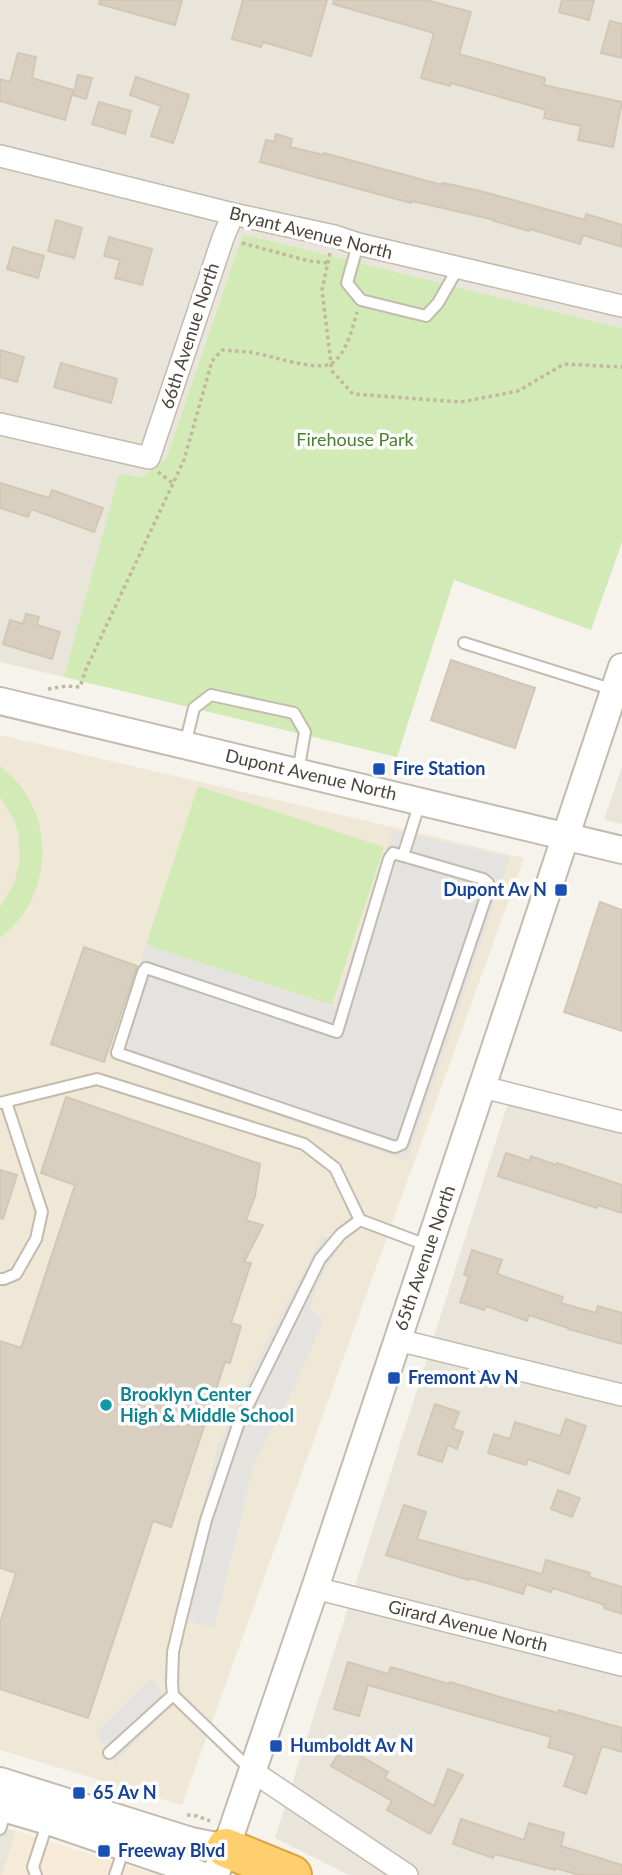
<svg xmlns="http://www.w3.org/2000/svg" width="622" height="1875" viewBox="0 0 622 1875" font-family="Lato,sans-serif">
<style>
.residential{fill:#eae5da}
.commercial{fill:#f7ead8}
.education{fill:#efe8d6}
.green{fill:#d2eab5}
.parking{fill:#e5e3e0}
.building{fill:#d8cfc1;stroke:#d3c7b4;stroke-width:2}
.lines{fill:none;stroke-linecap:round;stroke-linejoin:round}
.service-casing{stroke:#c2bbae;stroke-width:14}
.minor-casing{stroke:#c2bbae;stroke-width:24}
.tertiary-casing{stroke:#c2bbae;stroke-width:30}
.motorway-casing{stroke:#e0a43c;stroke-width:42}
.path{stroke:#c4b79f;stroke-width:3.5;stroke-dasharray:3.5 3.5;stroke-linecap:butt}
.service{stroke:#fff;stroke-width:10}
.minor{stroke:#fff;stroke-width:21}
.tertiary{stroke:#fff;stroke-width:26}
.motorway{stroke:#ffcf6e;stroke-width:38}
.transit-dot{fill:#1a4fb4;stroke:#fff;stroke-width:2.5}
.culture-dot{fill:#0f9aa8;stroke:#fff;stroke-width:2.5}
.labels{text-anchor:middle;stroke-width:7;stroke-linejoin:round;paint-order:stroke}
.street-label{font-size:18px;fill:#4b4439;stroke:#fff}
.park-label{font-size:18px;fill:#4a7f2a;stroke:#fff}
.transit-label{font-size:18px;font-weight:bold;fill:#164399;stroke:#fff;text-anchor:start}
.culture-label{font-size:18px;font-weight:bold;fill:#0d838f;stroke:#fff;text-anchor:start}
</style>
<rect width="100%" height="100%" fill="#f6f3ec"/>
<path class="residential" d="M0,0h622v328l-379,-94 -77,225 -24,18 -23,-2 -55,202 -64,-15z
M622,767v57l-18,-4z
M514,1084l108,27v764h-273l-74,-37z
M0,1827l16,4 -14,44h-2z"/>
<path class="commercial" d="M16,1831l142,44h-156z"/>
<path class="education" d="M0,735l524,123 -342,947 -182,-55z"/>
<path class="green" d="M243,234l379,94v214l-31,88 -137,-50 -57,177 -333,-80 55,-203 23,3 24,-18z
M0,766c57,42 56,130 0,172v-31l14,-23 6,-25 -2,-27 -4,-12 -14,-23z
M198,786l186,61 -52,158 -186,-60z"/>
<path class="parking" d="M393,830l117,27 -103,304 -298,-104 37,-112 189,62z
M323,1235l15,15 -16,25 -13,34 15,11 -36,80 -34,63 -40,165 -40,-10 43,-169 50,-109z
M152,1678l20,28 -57,56 -20,-29z"/>
<path class="building" d="M100,0h82l-7,25 -76,-21z
M243,0h84l-16,56 -48,-14 -2,5 -29,-8z
M334,0h92l45,12 -12,42 86,24 -1,7 78,17 -9,45 -35,-7 3,-14 -37,-8 2,-8 -95,-27 -1,3 -29,-8 13,-45 -101,-29z
M562,0h32l-5,20 -30,-8z
M610,21l12,3v34l-21,-5z
M18,53l18,4 -4,21 41,12 -8,30 -65,-19v-22l10,3z
M78,75l14,3 -6,21 -13,-4z
M136,77l53,18 -16,48 -22,-7 10,-30 -31,-11z
M99,102l32,9 -6,23 -33,-10z
M276,134l16,5 -2,8 34,8v-2l118,32v-2l11,2 31,7 101,28 1,-6 20,6 16,5v22l-39,-12 -3,9 -50,-15 -1,2 -35,-10 1,-1 -83,-19 -1,2 -151,-41 6,-22 8,2z
M56,220l26,8 -8,30 -26,-7z
M109,237l43,12 -10,36 -27,-7 5,-18 -16,-4z
M13,247l31,9 -6,22 -31,-9z
M0,350l24,7 -7,25 -17,-5z
M61,363l56,16 -6,24 -57,-16z
M0,483l49,15 3,-8 51,18 -9,24 -63,-23 -3,8 -28,-9z
M26,614l13,3 -2,8 23,7 -8,27 -49,-15 7,-24 13,4z
M451,660l84,28 -20,60 -84,-28z
M600,902l22,8v121l-58,-19z
M84,947l53,19 -33,96 -53,-18z
M66,1097l194,67 -5,32 -9,24 17,5 -19,37 7,1 -20,60 10,3 -11,37 -5,-1 -54,165 -18,-6 -65,197 -88,-29v-66l16,-50 -16,-5v-227l21,7 54,-163 -34,-12z
M506,1153l24,8 1,-5 25,9 1,-2 65,22v28l-24,-8 -1,3 -99,-32z
M0,1170l17,5 -14,44 -3,-1z
M472,1250l30,10 -5,14 66,23 -2,6 35,10 2,-7 24,7v31l-54,-15v-1l-39,-13 -2,6 -41,-15 -2,4 -24,-8 9,-26 -5,-1z
M435,1404l24,8 -6,17 10,3 -6,17 -9,-4 -6,17 -24,-8z
M566,1419l20,7 -17,48 -41,-15 -2,6 -38,-12 6,-19 16,5 5,-17 45,14z
M558,1490l22,8 -8,19 -21,-8z
M404,1505l22,7 -9,27 125,35 4,-14 44,13 -1,4 33,10v27l-18,-6 1,-3 -52,-17 -2,4 -25,-8 -3,10 -53,-16 -1,2 -83,-25z
M348,1662l40,12 3,-7 58,17 1,-2 53,16 55,15 1,-3 63,18v24l-20,-6 -16,48 -22,-8 11,-31 -27,-8 3,-10 -183,-52 -9,31 -25,-7z
M343,1746l45,26 -3,6 49,28 14,-37 15,6 -33,59 -43,-24 5,-9 -61,-35z
M461,1819l63,21 5,-17 35,10 -3,13 61,19v10h-43l-24,-7v2l-60,-16 -2,4 -40,-14z"/>
<g class="lines">
<defs>
<path id="service" d="M358,244l-11,39 14,17 65,16 12,-13 20,-35
M464,643l150,47
M185,745l9,-37 17,-13 83,18 11,19 -7,40
M393,853l90,26 5,4v8l-86,253 -7,3 -278,-94 26,-81 3,-4 191,64 52,-173z
M403,856l17,-54
M0,1103l97,-24 207,65 31,24 25,52 69,26
M0,1279h4l12,-5 20,-35 6,-27 -36,-110
M109,1753l64,-58
M252,1771l-79,-76 -1,-12 1,-31 8,-34 25,-98 32,-95 82,-166 21,-25 19,-14
M0,1829l7,-21
M36,1875l-3,-8 15,-46
M115,1875l9,-27"/>
<path id="minor" d="M0,156l233,58 101,22 24,8 264,62
M0,424l149,34 74,-220 10,-24
M483,1087l139,35
M398,1340l224,55
M315,1588l307,77
M252,1771l155,104"/>
<path id="tertiary" d="M0,701l622,149
M0,1781l191,60 35,7
M0,1807l48,14 135,46 17,8
M215,1875l11,-27 89,-260 307,-921"/>
<path id="motorway" d="M226,1848l66,27"/>
</defs>
<use href="#service" class="service-casing"/>
<use href="#minor" class="minor-casing"/>
<use href="#tertiary" class="tertiary-casing"/>
<use href="#motorway" class="motorway-casing"/>
<path class="path" d="M242,243l67,18 19,2
M330,253l-8,37 10,81 21,23 108,8 57,-11 46,-27 58,3
M158,472l16,12
M48,689l18,-3 14,1 6,-18 98,-209 28,-99 10,-11c11,1 22,1 33,3 17,3 60,18 75,11 15,-6 23,-37 27,-52
M187,1815l10,1 13,5"/>
<use href="#service" class="service"/>
<use href="#minor" class="minor"/>
<use href="#tertiary" class="tertiary"/>
<use href="#motorway" class="motorway"/>
</g>
<g class="transit-dot">
<rect x="372" y="762" width="14" height="14" rx="3.5"/>
<rect x="554" y="883" width="14" height="14" rx="3.5"/>
<rect x="387" y="1371" width="14" height="14" rx="3.5"/>
<rect x="269" y="1739" width="14" height="14" rx="3.5"/>
<rect x="72" y="1786" width="14" height="14" rx="3.5"/>
<rect x="97" y="1844" width="14" height="14" rx="3.5"/>
</g>
<circle class="culture-dot" cx="106" cy="1405" r="7"/>
<g class="labels">
<g class="street-label">
<text transform="translate(311 233) rotate(14)" y="6">Bryant Avenue North</text>
<text transform="translate(190 336) rotate(-72)" y="6">66th Avenue North</text>
<text transform="translate(311 775) rotate(13)" y="6">Dupont Avenue North</text>
<text transform="translate(425 1258) rotate(-71)" y="6">65th Avenue North</text>
<text transform="translate(468 1626) rotate(14)" y="6">Girard Avenue North</text>
</g>
<g class="park-label">
<text x="355" y="446">Firehouse Park</text>
</g>
<g class="transit-label">
<text x="393" y="775">Fire Station</text>
<text x="547" y="896" text-anchor="end">Dupont Av N</text>
<text x="408" y="1384">Fremont Av N</text>
<text x="290" y="1752">Humboldt Av N</text>
<text x="93" y="1799">65 Av N</text>
<text x="118" y="1857">Freeway Blvd</text>
</g>
<g class="culture-label">
<text x="120" y="1401">Brooklyn Center<tspan x="120" dy="21">High &amp; Middle School</tspan></text>
</g>
</g>
</svg>
